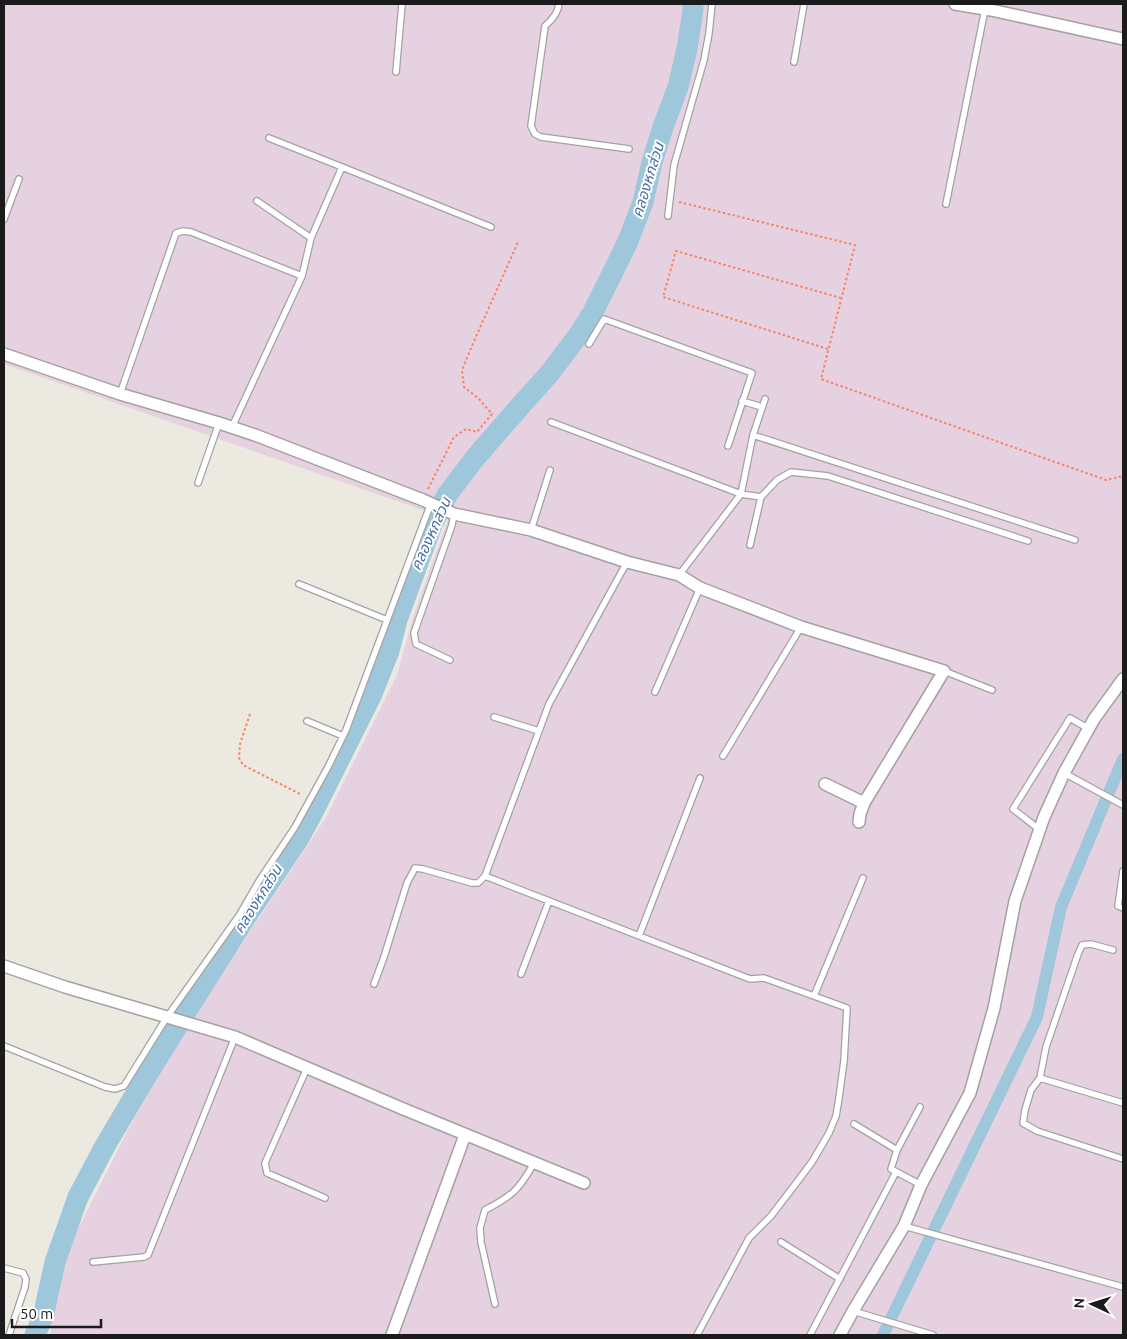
<svg xmlns="http://www.w3.org/2000/svg" width="1127" height="1339" viewBox="0 0 1127 1339" font-family="Ubuntu,'Noto Sans Thai',sans-serif">
<style>
.industrial{fill:#e6d1e0}
.lines{fill:none;stroke-linecap:round;stroke-linejoin:round}
.canal{stroke:#9fc7db;stroke-width:12}
.river{stroke:#9fc7db;stroke-width:21}
.service-casing{stroke:#a2a2a2;stroke-width:8}
.minor-casing{stroke:#a2a2a2;stroke-width:14}
.path{stroke:#fa8263;stroke-width:2;stroke-dasharray:2.5 2.5;stroke-linecap:butt}
.service{stroke:#fff;stroke-width:5.5}
.minor{stroke:#fff;stroke-width:11}
.labels{text-anchor:middle;stroke-width:4;stroke-linejoin:round;paint-order:stroke}
.water-label{font-size:15px;font-style:italic;fill:#486fa9;stroke:#fff}
</style>
<rect width="100%" height="100%" fill="#eceae0"/>
<path class="industrial" d="M4,4h1119v1331h-1073l4,-22 14,-64 82,-163 41,-66 134,-201 72,-144 17,-61 34,-95 -444,-155z"/>
<g class="lines">
<path class="canal" d="M883,1335l154,-318 24,-110 62,-148"/>
<path class="river" d="M184,1015l62,-98 53,-79 14,-26 58,-116 18,-45 8,-31 15,-41 20,-54 15,-30 28,-37 47,-54 27,-30 31,-41 13,-21 20,-40 15,-31 15,-39 9,-40 11,-35 15,-40 9,-38 6,-39v-6
M35,1335l8,-18 12,-55 23,-65 27,-51 37,-63 38,-61"/>
<defs>
<path id="service" d="M559,4c-1,9 -7,16 -14,22l-14,100 4,8 6,3 88,12
M794,62l10,-58
M396,72l6,-68
M269,138l73,29
M257,201l54,37
M946,204l39,-195
M668,216l6,-51 30,-105 5,-27 3,-29
M4,219l15,-40
M589,344l15,-25 148,54 -24,73
M120,394l56,-161 7,-2 8,1 111,44
M742,401l20,6
M551,422l190,72 20,3 16,-17 14,-8 37,4 200,65
M232,427l70,-151 9,-38 31,-71 149,60
M753,435l322,105
M198,483l21,-60
M531,530l19,-60
M750,545l11,-48
M679,575l62,-81 12,-59 12,-36
M299,584l88,36
M450,660l-34,-16 -2,-11 38,-108 2,-11
M944,671l48,19
M655,692l45,-104
M494,717l45,14
M307,721l36,15
M723,756l78,-129
M1064,773l59,32
M1040,830l-27,-21 57,-91 19,11
M1123,871l-5,35 5,2
M485,876l265,103 14,-1 83,30 -3,53 -5,37 -3,18 -7,17 -17,29 -18,24 -23,30 -22,22 -52,97
M639,936l61,-158
M1113,950l-22,-6 -9,1 -4,9 -32,93 -6,31 -9,12 -6,20 -2,13 14,8 86,28
M521,974l28,-73
M374,984l10,-27 23,-74 8,-15 8,1 49,14h6l7,-7 64,-172 78,-142
M814,996l49,-118
M4,1046l101,41 10,2 9,-3 43,-69 73,-103 19,-33 36,-54 33,-60 18,-37 85,-227
M307,1068l-42,95 2,10 58,25
M1040,1078l83,25
M920,1107l-23,43 -6,19 30,16
M854,1124l43,26
M904,1226l219,61
M781,1242l59,37
M93,1262l51,-5 4,-2 87,-218
M4,1268l19,5 3,6 -1,8 -16,48
M495,1304l-14,-62 -1,-14 5,-18c27,-14 34,-20 49,-47
M853,1311l80,24
M810,1335l86,-163"/>
<path id="minor" d="M955,4l36,6 132,29
M4,354l116,40 99,29 36,12 168,65 31,14 77,16 96,32 52,13 21,13 101,39 143,44 -80,132 -4,11 -1,8
M825,784l39,19
M4,966l61,21 170,50 166,71 183,75
M392,1335l73,-200
M840,1335l13,-24 51,-85 17,-41 49,-92 24,-85 21,-107 29,-84 20,-44 30,-54 29,-40"/>
</defs>
<use href="#service" class="service-casing"/>
<use href="#minor" class="minor-casing"/>
<path class="path" d="M679,202l176,43 -34,134 285,101 17,-4
M828,349l-165,-52 13,-46 165,47
M428,489l26,-52 12,-8 11,3 15,-18 -13,-15 -15,-12 -2,-17 9,-22 47,-106
M250,714l-10,30 -1,14 4,7 59,30"/>
<use href="#service" class="service"/>
<use href="#minor" class="minor"/>
</g>
<g class="labels">
<g class="water-label">
<text transform="translate(648 180) rotate(-73)" y="5">คลองหกส่วน</text>
<text transform="translate(431 534) rotate(-66)" y="5">คลองหกส่วน</text>
<text transform="translate(258 899) rotate(-58)" y="5">คลองหกส่วน</text>
</g>
</g>
<rect width="1127" height="1339" fill="none" stroke="#1b1b1b" stroke-width="10"/>
<g transform="translate(1092 1304) rotate(274)" stroke="#ffffff" stroke-width="4" paint-order="stroke">
<path d="M0-4L9 19L0 12L-9 19Z" fill="#1b1b1b"/>
<text y="-8" font-size="14" font-weight="bold" text-anchor="middle" fill="#1b1b1b">N</text>
</g>
<path d="M12 1319v8h89v-8" fill="none" stroke="#1b1b1b" stroke-width="2.5"/>
<text x="20" y="1319" font-size="15" fill="#1b1b1b" stroke="#ffffff" stroke-width="4" paint-order="stroke">50 m</text>
</svg>
